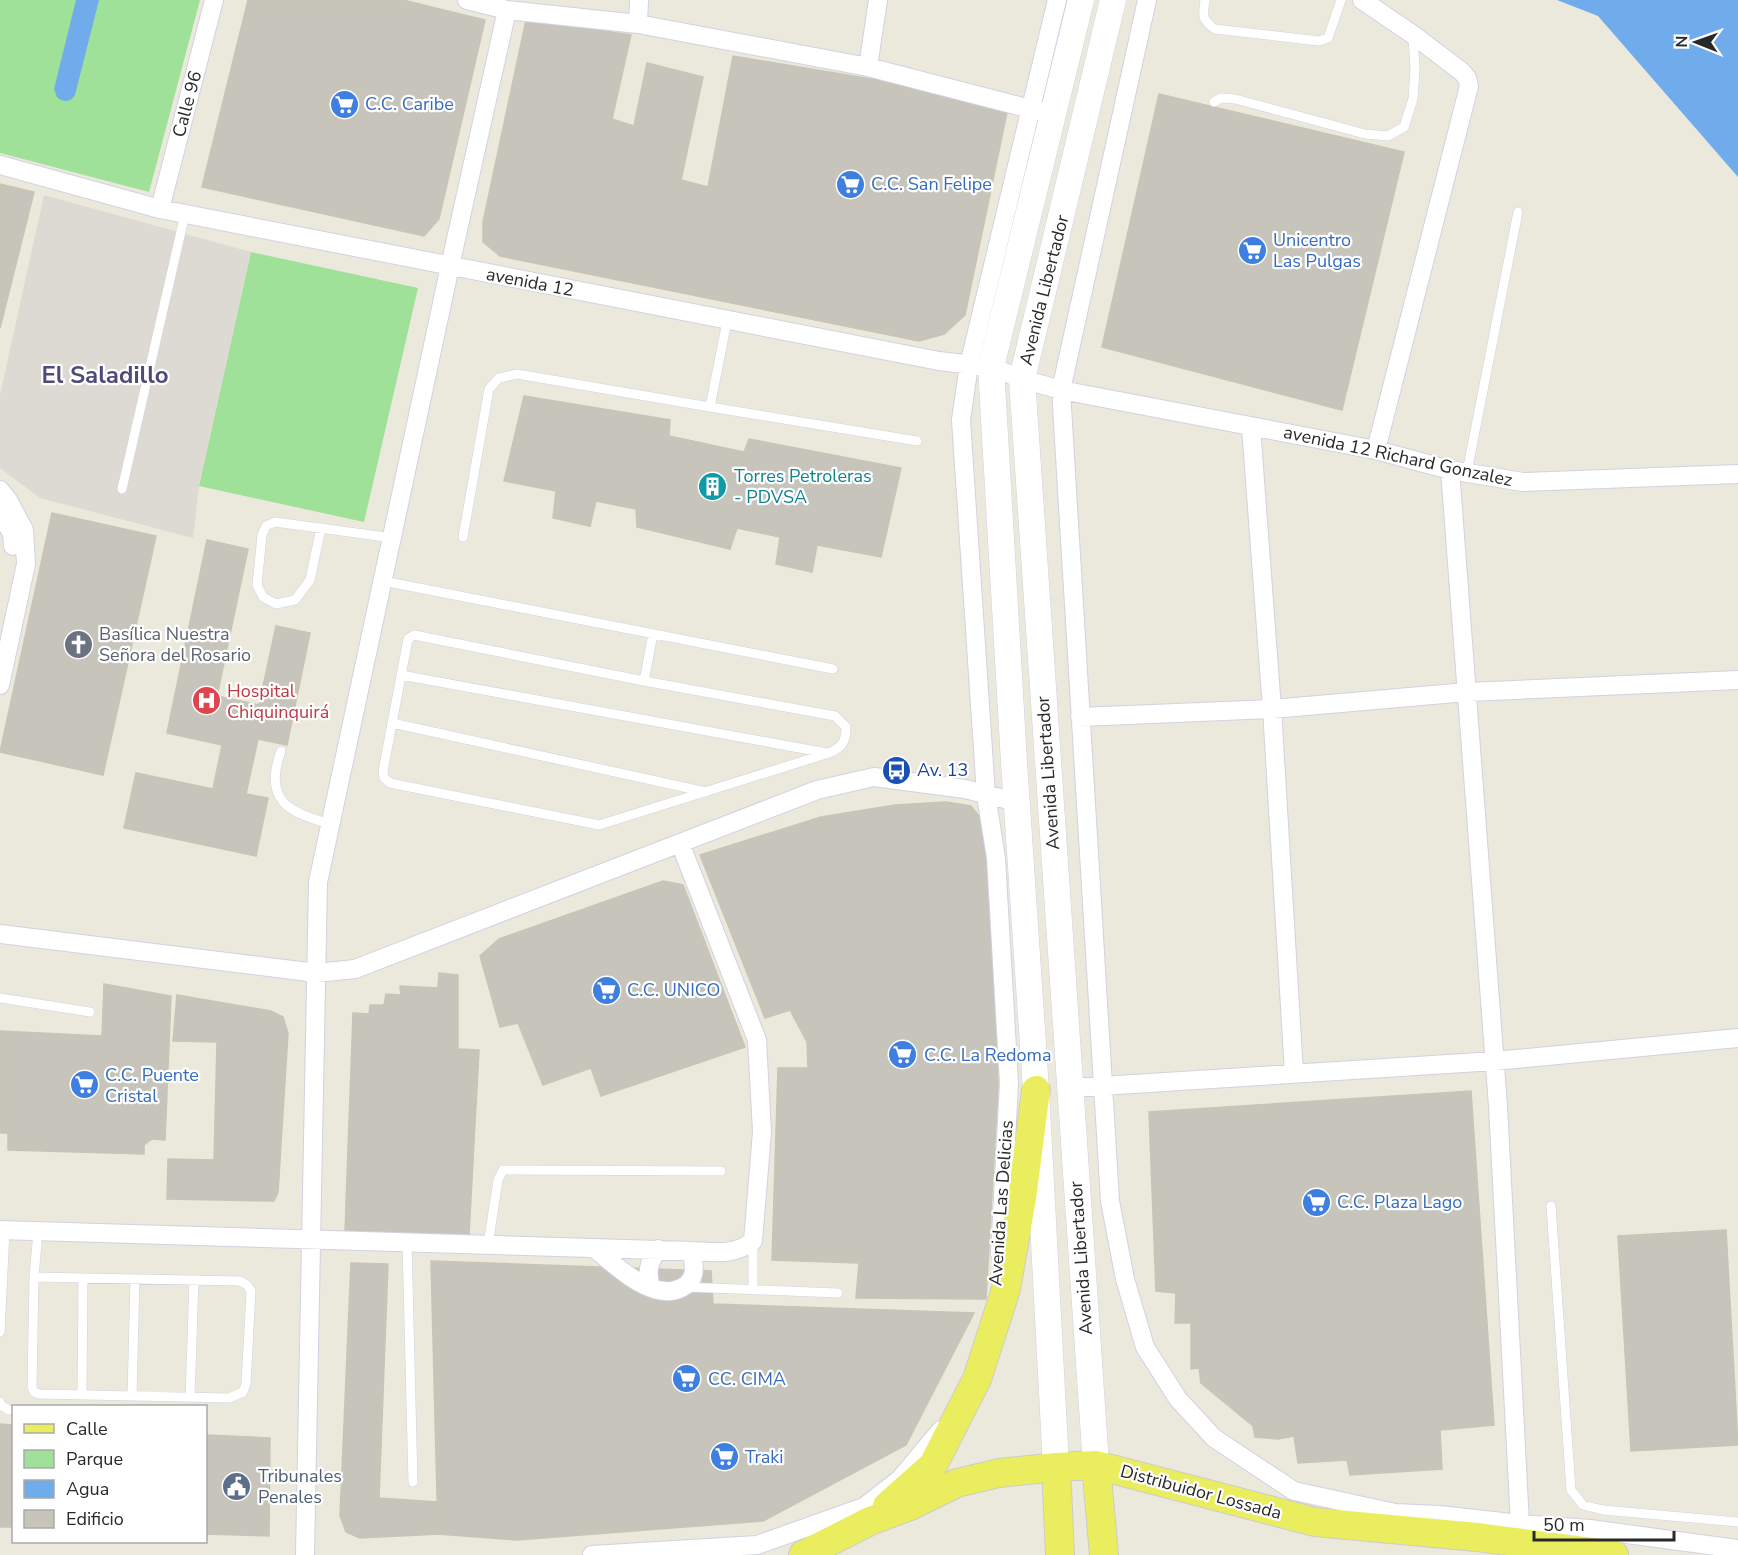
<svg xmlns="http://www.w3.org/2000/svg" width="1738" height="1555" viewBox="0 0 1738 1555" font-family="'Nunito Sans',sans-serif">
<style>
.green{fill:#9fe199}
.plaza{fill:#dcdad2}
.water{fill:#70abec}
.building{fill:#c7c5bb;stroke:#c7c5b5;stroke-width:1.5}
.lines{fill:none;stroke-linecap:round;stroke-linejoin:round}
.lane-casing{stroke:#d2d1e2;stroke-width:10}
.street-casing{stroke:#d2d1e2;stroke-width:20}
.secondary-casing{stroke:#d2d1e2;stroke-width:27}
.primary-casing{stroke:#ccc;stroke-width:30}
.lane{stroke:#fff;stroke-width:9}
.street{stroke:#fff;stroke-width:18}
.secondary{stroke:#fff;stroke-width:26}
.primary{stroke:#eaee5e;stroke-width:28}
.labels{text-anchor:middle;stroke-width:4.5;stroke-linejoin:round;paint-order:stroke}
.street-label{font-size:18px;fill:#292929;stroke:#fff}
.shop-label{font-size:18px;fill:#366cbe;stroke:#fff;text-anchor:start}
.culture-label{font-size:18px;fill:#0d838f;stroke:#fff;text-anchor:start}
.worship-label{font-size:18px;fill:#5b616d;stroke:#fff;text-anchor:start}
.health-label{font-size:18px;fill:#be3a42;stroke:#fff;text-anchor:start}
.transit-label{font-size:18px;fill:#164399;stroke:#fff;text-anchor:start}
.service-label{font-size:18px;fill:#4e5e75;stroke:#fff;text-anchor:start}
.district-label{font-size:24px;font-weight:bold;fill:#4e4b79;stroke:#fff}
</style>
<rect width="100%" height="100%" fill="#ebe9db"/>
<path class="green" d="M0,0h200l-51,192 -149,-39z
M251,252l167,36 -54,234 -165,-36z"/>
<path class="plaza" d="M44,195l207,57 -52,234 -6,52 -153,-40 -40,-30v-73z"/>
<path class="water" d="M76,0h23l-24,95c-4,7 -12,8 -18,2l-3,-8z
M1557,0h181v177l-140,-161z"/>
<path class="building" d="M248,0h155l82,20 -46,199 -15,17 -222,-49z
M526,20l105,15 -19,84 22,7 13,-63 56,14 -22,103 27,7 25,-131 144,24 130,32 -42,203 -21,19 -25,7 -419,-85 -17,-14v-20z
M1159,94l245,58 -62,258 -240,-63z
M0,184l34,8 -34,136z
M524,396l146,24 -1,16 75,16 5,-13 152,29 -20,89 -64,-12 -5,27 -36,-8 4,-27 -43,-9 -7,21 -93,-22 -1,-18 -40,-8 -6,25 -37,-8 3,-27 -52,-10z
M52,513l104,23 -53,239 -103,-23z
M207,540l41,9 -31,147 42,9 17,-79 34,7 -23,112 -29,-6 -12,55 22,4 -12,58 -132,-28 12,-55 77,16 9,-44 -55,-12z
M946,802l25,4 17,22 10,100v162l-12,209 -130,-1 3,-35 -87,-3 6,-192h30l-1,-26 -17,-32 -25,8 -65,-163 121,-38 74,-12z
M663,881l20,4 62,162 -144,49 -10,-28 -48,17 -25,-62 -18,4 -20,-71 19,-17z
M439,973l19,2v74l21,1 -10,185 -124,-3 8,-219 16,1 1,-9h14l2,-11 15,1 -1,-9 38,2z
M104,984l67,12 -6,144 -13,-1 -8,6v9l-136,-4v-17h-8v-102l102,5z
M177,995l94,16 12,6 5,16 -10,159 -4,9 -107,-2 1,-40 46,1 3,-118 -44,-1z
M1471,1091l23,334 -54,5 2,39 -92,6 -3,-15 -49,3 -4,-27 -16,3 -23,-2 -2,-11 -52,-43 -2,-15 -8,1v-46h-16l1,-30 -20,-2 -7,-179z
M1726,1230l12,215 -107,6 -13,-215z
M431,1261l280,10 2,33 261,9 -68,132 -143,76 -246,19 -79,-6z
M351,1263l37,1 -9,234 58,4 1,32 -78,4 -14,-6 -6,-16z
M0,1424l14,1v102h-14z
M206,1435l64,3 -1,98 -63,-2z"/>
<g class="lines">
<defs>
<path id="lane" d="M1205,0c-2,15 -4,20 10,29l104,12 9,-3 13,-38
M1214,102l7,-4 14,1 130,35 23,2 16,-9 9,-28 2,-30 -2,-33
M710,407l207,34
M1467,472l51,-260
M122,489l63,-275
M321,528l-11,52 -15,20 -19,4 -13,-7 -6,-12 5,-50 4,-9 9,-4 118,16
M463,537l26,-148 10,-11 18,-4 193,33 17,-86
M383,581l450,88
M401,675l426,78
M644,681l191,35 11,11c0,14 -3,20 -17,26l-230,72 -209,-42 -6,-5 -1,-7 25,-132 6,-4 230,46 9,-47
M392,723l314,69
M281,751c-18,49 7,62 50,73
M0,998l90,14
M1551,1206l20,284 12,15 20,5 135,12
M753,1241v49
M407,1242l6,240
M488,1245l10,-65 5,-10 218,1
M34,1277l206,4 7,4 4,6 -5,93 -3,8 -14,6 -190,-4 -5,-2 -2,-5 2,-110 4,-46
M684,1287l154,6
M0,1332l5,-102
M82,1395l1,-117
M132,1396l3,-117
M190,1398l4,-118
M0,1402l2,4 7,4"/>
<path id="street" d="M467,0l40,10 131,14 230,43 174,45
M1147,0l-86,390 49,811 15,78 20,68 33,52 36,39 80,53 101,22 44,2 81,9 70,5 148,20
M1362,0l50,34 50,38 5,6 2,8 -93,364
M638,24l1,-24
M868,67l10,-67
M0,165l160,44 779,152 52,6 31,12 39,11 315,60 74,20 73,12 215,-8
M160,209l54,-209
M1251,427l21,282 22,364
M1450,470l48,636 22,418
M0,490l8,10 16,30 2,34 -26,121
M0,512l12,22 1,12
M1080,717l192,-8 195,-17 271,-12
M0,934l317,39 38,-4 462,-179 57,-13 91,12 52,13
M1070,1088l425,-27 243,-23
M0,1230l692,21c23,1 42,5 61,-10l9,-109 -5,-92 -77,-197
M594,1248c20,16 54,50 82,42 7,-2 15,-7 17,-15 2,-6 0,-17 -1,-24
M1000,1254l9,-171 -13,-225 -10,-63 -25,-375 8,-55 88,-365
M651,1287c-5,-15 -2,-25 7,-38
M305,1555l13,-673 132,-616 57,-256
M592,1555l165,-10 107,-38 36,-28 41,-49"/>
<path id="secondary" d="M1096,1465l-74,-1086 91,-379
M1056,1467l-20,-377 -22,-328 -23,-395 90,-367"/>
<path id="primary" d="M1096,1465l8,90
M1056,1467l4,88
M887,1506l46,-41 44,-86 29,-90 16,-91 14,-108
M803,1555l67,-34 40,-15 47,-23 42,-10 57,-6 40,-2 219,57 162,15 137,18"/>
</defs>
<use href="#lane" class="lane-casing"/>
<use href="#street" class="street-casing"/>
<use href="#secondary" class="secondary-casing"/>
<use href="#primary" class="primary-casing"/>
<use href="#lane" class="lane"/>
<use href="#street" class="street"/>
<use href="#secondary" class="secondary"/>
<use href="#primary" class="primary"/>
</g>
<defs>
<symbol id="supermarket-disc" viewBox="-11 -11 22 22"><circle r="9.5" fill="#3f7fe0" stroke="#fff"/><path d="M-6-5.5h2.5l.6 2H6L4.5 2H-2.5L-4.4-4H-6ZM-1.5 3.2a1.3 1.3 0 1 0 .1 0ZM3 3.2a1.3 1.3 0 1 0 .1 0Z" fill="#fff"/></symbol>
<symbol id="building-disc" viewBox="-11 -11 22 22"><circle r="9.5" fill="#0f9aa8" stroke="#fff"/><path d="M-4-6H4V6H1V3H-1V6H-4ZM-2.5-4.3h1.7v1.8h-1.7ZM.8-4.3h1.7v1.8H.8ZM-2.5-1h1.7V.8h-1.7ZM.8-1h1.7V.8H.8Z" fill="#fff"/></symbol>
<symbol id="church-disc" viewBox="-11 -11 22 22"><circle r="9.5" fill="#6b7280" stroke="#fff"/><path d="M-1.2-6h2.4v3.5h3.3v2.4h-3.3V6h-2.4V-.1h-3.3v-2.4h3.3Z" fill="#fff"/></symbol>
<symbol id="hospital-disc" viewBox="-11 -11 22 22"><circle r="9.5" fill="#e0444e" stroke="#fff"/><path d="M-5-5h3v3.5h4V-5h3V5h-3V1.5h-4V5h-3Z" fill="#fff"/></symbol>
<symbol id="bus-disc" viewBox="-11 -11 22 22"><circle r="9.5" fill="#1a4fb4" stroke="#fff"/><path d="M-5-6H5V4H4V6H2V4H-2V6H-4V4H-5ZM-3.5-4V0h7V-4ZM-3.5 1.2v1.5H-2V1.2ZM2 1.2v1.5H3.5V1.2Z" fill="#fff"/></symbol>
<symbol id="civic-disc" viewBox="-11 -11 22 22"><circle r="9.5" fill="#5c6f8a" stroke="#fff"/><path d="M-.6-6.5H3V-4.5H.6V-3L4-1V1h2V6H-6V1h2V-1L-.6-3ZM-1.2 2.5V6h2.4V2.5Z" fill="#fff"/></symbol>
</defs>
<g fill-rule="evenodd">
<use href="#supermarket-disc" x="328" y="88" width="33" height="33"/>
<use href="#supermarket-disc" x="834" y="168" width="33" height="33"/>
<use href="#supermarket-disc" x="1236" y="234" width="33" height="33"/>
<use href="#building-disc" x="696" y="470" width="33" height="33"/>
<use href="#church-disc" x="62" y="628" width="33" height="33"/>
<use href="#hospital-disc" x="190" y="684" width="33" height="33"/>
<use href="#bus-disc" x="880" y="754" width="33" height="33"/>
<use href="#supermarket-disc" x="590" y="974" width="33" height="33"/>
<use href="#supermarket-disc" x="886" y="1038" width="33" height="33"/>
<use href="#supermarket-disc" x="68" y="1068" width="33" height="33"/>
<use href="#supermarket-disc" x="1300" y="1186" width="33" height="33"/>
<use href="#supermarket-disc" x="670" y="1362" width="33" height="33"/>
<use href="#supermarket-disc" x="708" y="1440" width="33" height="33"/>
<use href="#civic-disc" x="220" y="1470" width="33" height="33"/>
</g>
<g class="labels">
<g class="street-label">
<text transform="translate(187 104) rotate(-75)" y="6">Calle 96</text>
<text transform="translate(530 282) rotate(11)" y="6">avenida 12</text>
<text transform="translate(1044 290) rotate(-76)" y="6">Avenida Libertador</text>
<text transform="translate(1398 456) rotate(12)" y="6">avenida 12 Richard Gonzalez</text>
<text transform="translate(1048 773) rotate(-94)" y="6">Avenida Libertador</text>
<text transform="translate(1001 1203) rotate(-86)" y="6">Avenida Las Delicias</text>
<text transform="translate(1081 1258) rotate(-94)" y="6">Avenida Libertador</text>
<text transform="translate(1201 1492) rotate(15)" y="6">Distribuidor Lossada</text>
</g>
<g class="shop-label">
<text x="365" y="110">C.C. Caribe</text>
<text x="871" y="190">C.C. San Felipe</text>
<text x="1273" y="246">Unicentro<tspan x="1273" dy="21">Las Pulgas</tspan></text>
<text x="627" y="996">C.C. UNICO</text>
<text x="924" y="1061">C.C. La Redoma</text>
<text x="105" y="1081">C.C. Puente<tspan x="105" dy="21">Cristal</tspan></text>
<text x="1337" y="1208">C.C. Plaza Lago</text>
<text x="708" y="1385">CC. CIMA</text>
<text x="745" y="1463">Traki</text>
</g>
<g class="culture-label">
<text x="734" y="482">Torres Petroleras<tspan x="734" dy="21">- PDVSA</tspan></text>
</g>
<g class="worship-label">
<text x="99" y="640">Basílica Nuestra<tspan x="99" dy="21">Señora del Rosario</tspan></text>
</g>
<g class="health-label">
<text x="227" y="697">Hospital<tspan x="227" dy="21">Chiquinquirá</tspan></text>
</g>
<g class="transit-label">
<text x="917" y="776">Av. 13</text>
</g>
<g class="service-label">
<text x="258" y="1482">Tribunales<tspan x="258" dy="21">Penales</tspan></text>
</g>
<g class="district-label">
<text x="105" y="383">El Saladillo</text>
</g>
</g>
<rect x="12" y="1405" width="195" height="138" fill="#ffffff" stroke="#a9a9a9" stroke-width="1.5"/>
<rect x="24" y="1424" width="30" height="9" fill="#eaee5e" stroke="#a9a9a9" stroke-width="1.5"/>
<text x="66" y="1435" font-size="18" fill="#292929">Calle</text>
<rect x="24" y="1450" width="30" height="18" fill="#9fe199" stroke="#a9a9a9" stroke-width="1.5"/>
<text x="66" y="1465" font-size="18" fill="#292929">Parque</text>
<rect x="24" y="1480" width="30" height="18" fill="#70abec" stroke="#a9a9a9" stroke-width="1.5"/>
<text x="66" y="1495" font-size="18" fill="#292929">Agua</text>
<rect x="24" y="1510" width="30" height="18" fill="#c7c5bb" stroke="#a9a9a9" stroke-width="1.5"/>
<text x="66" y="1525" font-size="18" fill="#292929">Edificio</text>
<g transform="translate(1696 42) rotate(271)" stroke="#ffffff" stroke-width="4.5" paint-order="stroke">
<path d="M0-4.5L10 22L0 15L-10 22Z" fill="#292929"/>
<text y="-9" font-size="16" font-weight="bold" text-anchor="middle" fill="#292929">N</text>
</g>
<path d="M1534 1531v9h140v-9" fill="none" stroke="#292929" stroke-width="3"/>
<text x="1543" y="1531" font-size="18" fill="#292929" stroke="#ffffff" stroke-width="4.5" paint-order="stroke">50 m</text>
</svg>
